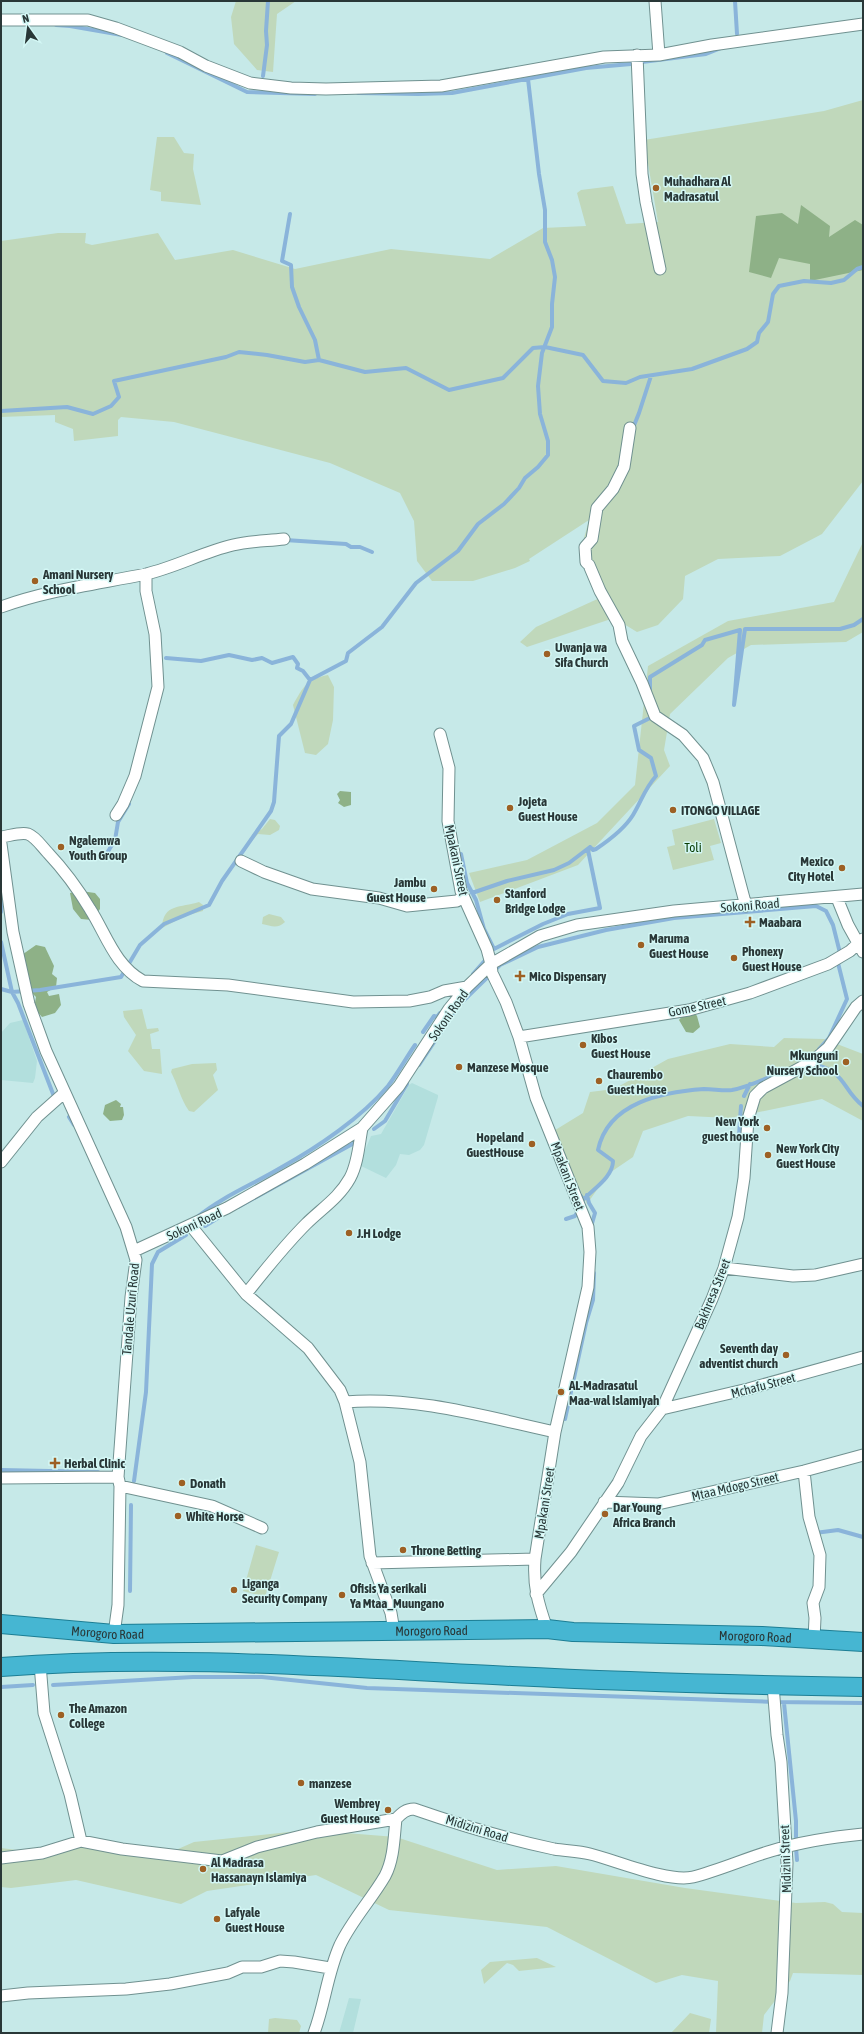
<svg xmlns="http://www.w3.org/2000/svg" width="864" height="2034" viewBox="0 0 864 2034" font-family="'Asap Condensed',sans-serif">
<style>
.built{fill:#b2dfdd}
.green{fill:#c0d8bb}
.forest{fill:#8eb187}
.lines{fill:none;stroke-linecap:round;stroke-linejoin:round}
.stream{stroke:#8ab4da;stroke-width:4}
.minor-casing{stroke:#709190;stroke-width:13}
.trunk-casing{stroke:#1d7e94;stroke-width:20}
.minor{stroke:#fff;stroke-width:11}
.trunk{stroke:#46b6d2;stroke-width:18}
.poi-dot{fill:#9d6024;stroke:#d3f7f5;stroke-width:1.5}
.labels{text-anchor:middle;stroke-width:3;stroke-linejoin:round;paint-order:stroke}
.poi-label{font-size:13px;font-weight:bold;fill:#293737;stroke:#d3f7f5;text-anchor:start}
.park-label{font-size:13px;fill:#083b00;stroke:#d3f7f5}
.street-label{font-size:13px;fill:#293737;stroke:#d3f7f5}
</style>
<rect width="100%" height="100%" fill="#c6e9e8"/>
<path class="built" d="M23,1020l14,41 -2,17 -2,5 -32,-3v-47l9,-10z
M412,1083l26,12v2l-14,48 -4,5 -11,5 -9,-1 -4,11 -10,13 -27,-13 12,-29 10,-2 28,-49z
M349,1998l12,1 -8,34h-14z"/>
<path class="green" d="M236,1h60l-19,13 -4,58 -16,-2 -23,-26 -3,-27z
M863,100v381l-41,53 -42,22 -62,3 -33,17 -2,23 -25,26 -21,7 -23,-14 -87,29 -7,-5 16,-15 68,-31 -21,-54 6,-22 -60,39 1,2 -15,7 -42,13h-41l-15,-20 -3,-40 -14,-28 -70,-30 -156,-41 -53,-5 -3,3v16l-44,5 -1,-12 -18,-7v-7l-54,2v-176l57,-8h28l-1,10 7,2 66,-12 17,27 58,-10 62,19 96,-20 99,10 53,-31 43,-2 -9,-33 4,-3 32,-4 13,38 32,-2 -14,-82 180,-29z
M157,137h17l10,16 10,1 -1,15 8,36 -40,-4v-9l-11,-2z
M863,542v90l-17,10 -95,3 -23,13 -58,56 -6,36 6,16 -92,99 -98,37 -11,-29 58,-13 70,-37 38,-38 13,-119 80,-45 106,-19z
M328,675l6,12 -1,33 -5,24 -12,11 -11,-2 -12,-48c10,-18 14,-26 35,-30z
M270,819l5,1 5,6 -1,4 -9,5 -12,-1 -9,10 4,-10 9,-5z
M714,819l7,24 -11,3 4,14 -41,10 -6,-23 8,-2 -3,-15z
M199,902l4,3v6l-18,5 -23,12c1,-25 19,-20 37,-26z
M269,914l12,3 4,5c-7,7 -14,4 -23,2l1,-7z
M142,1009l5,20 11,-1 1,3 -9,3 2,15h8l2,25 -18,-3 -16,-20 8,-16 -12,-18 -1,-6z
M784,1038l40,1 39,15v67l-41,-22 -92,19 -42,-2 -45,15 -10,26 -25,17 -21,30 -35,-72 31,-19 7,-21 24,-3 54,-30 62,-15 44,3z
M216,1063l1,7 -4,5 5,15 -24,22 -5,-1c-9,-13 -11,-26 -18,-39l1,-3 20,-5z
M256,1545l23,7 -14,45 -22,-6z
M308,1830l88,7 101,33 59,-4 129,22 111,15 29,-1 8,2 9,8 21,1v62l-70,-2 -3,8 -26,34 -2,18h-46l2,-52 -36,-6 -26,8 -109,-56 -158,-17 -73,-35 -109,16 -26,13 -105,-24 -65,8 -10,-1v-39l31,4 41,-6 96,7 25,-11z
M537,1958l19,9 -37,4 -6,-6 -6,-2 -23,21 -3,-14 9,-8z
M690,2013l21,6 -2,14h-38z
M275,2018l22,2 4,6 -2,7h-31l1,-14z"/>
<path class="forest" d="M801,205l29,21 -1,11 26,-17 8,5v45l-53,11v-17l-31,-6 -8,20 -22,-6 7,-56 26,-3 16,11z
M340,791l11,1v13l-7,2 -6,-4 2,-3 -3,-6z
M81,891l14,2 5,6v10l-8,11 -11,-1 -8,-10 -3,-16z
M36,945l9,2 9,19 -2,8 5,4 -1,9 -9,5 2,4 10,-2 2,11 -6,8 -13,4 -8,-9 2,-11 -4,-4 -16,-34z
M693,1011l4,5 3,11 -7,6 -7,-1 -7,-12 6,-7z
M116,1100l5,4 -1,3h3l1,8 -2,5 -12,1 -7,-7 2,-9z"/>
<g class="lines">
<path class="stream" d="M735,1l2,33
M56,25l14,1 52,9
M167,53l80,39 68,2
M642,62l64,-8 15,-6
M263,76l4,-31 -1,-14 2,-30
M358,93l60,1 34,-1 134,-25 45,-4
M290,214l-8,47 9,4 1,22 7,20 16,33 4,20
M1,411l66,-4 26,7 18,-8 8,-9 -5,-16 112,-24 13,-5 28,3 38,7 14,-2 46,12 41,-4 43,22 54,-12 30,-30 12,-1 38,8 20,26 23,2 14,-6 52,-8 55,-20 10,-7 2,-9 9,-11 5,-28 6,-8 25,-5 27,2 13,-3 13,-11 6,-2
M633,428l6,-15 12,-37
M285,540l61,4 5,3h9l12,5
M166,658l35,3 28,-6 23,5 10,-2 10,5 21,-6 5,7 -1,4 6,3 7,9
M650,693v-16l52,-32 3,-5 35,-10 -6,75 11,-76h95l14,-4 9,-6
M107,853l8,-13 3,-18 11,-18
M461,854l6,29 9,17 8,29 10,20 49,-25 25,-10 32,-6 -12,-58 2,-3
M472,893l35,-12 47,-11 15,-7 21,-16 3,3 3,-1c12,-8 29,-21 37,-34 8,-13 12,-27 23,-39l-5,-18 -12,-8 -5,-24 18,-9
M1,912l2,-23
M1,942l11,50 6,11 37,96
M473,974l15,-17
M1,989l11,3 28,-2 81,-13 19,-32 24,-21 45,-19 13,-24 49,-70 3,-9 5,-66 12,-12 19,-44 36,-19 2,-8 34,-26 34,-44 42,-32 20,-27 26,-20 15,-16 6,-10 13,-11 10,-12v-14l-8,-27 -2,-28 4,-33 10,-26v-23l3,-27 -3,-17 -7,-18v-32l-6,-36 -11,-95
M423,1032l11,-16 3,1 3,-4
M812,1064c35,7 29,25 51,42
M419,1065l39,-59 42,-41 38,-18 68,-17 68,-12 142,-12 10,5 7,14 7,28 -2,10 9,36 -18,39 -10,11
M744,1096l6,-12
M69,1117l5,8
M374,1129l11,-8 22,-37
M739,1136l2,-30
M587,1195l2,8 6,10 -4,14
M581,1196l2,4c10,-11 30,-23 30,-39l-15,-11c10,-48 65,-58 106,-61 10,0 19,2 28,1 18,-3 38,-14 55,-20
M238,1207l118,-65
M196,1218c27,-22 56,-33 86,-51 36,-20 80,-50 106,-81 10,-13 18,-28 27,-41
M566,1219l9,-3 3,-5
M205,1226l16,-10
M565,1419l21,-96 7,-23 1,-27
M1,1470l97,2
M134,1481l12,-89 6,-128 6,-12 28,-17
M815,1533l23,-3 25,7
M130,1591l1,-86
M53,1685l140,-8h69l105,11 408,14 88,1
M1,1687l32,-2
M784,1703l12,118v16
M797,1860l-1,-12h1"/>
<defs>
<path id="minor" d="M655,1l4,54
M1,20h87l28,8 64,24 26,14 44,17 41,5 35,1 115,-3 163,-29 55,-2 53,-10 151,-21
M637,55l5,119 4,28 14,67
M630,428l-6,39 -11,22 -16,19 -5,31 -7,8 1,15 3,3 11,26 19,34 3,16 20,42 13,33 28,19 20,23 10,24 33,124
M1,607c47,-17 96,-23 145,-33 30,-7 57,-22 87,-29 16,-4 34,-4 51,-6
M440,734l9,34 -1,53 13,70 26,58 4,15 1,9 14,29 13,35 17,61 52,129 2,25 -2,35 -33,145 -20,127c-2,27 3,44 12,70
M116,815l7,-11 12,-28 23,-89 -3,-53 -9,-43v-17
M1,837c8,-1 19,-5 27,-3 8,3 14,13 20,19 16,17 30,36 42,56 16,25 25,57 53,72l85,4 125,17 56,-1 21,-4 14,-6 23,-4
M1,844l12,88 16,72 17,47 80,176 10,33 -5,37 -13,180 2,9 -2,119 -4,29
M241,861l23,11 48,17 67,9 28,8 50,-5 6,-4
M837,898l11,27 15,27
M519,1037l170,-27 61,-17 78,-29 22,-13 13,-12
M1,1162l36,-45 27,-24
M191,1226l55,68 62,54 32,42 5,12 15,60 10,94 21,57 3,18
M134,1251l93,-43 78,-44 57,-36 37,-42 50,-77 18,-22 24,-23 49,-28 37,-11 97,-14 189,-17
M724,1268l69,8 22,-1 48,-11
M246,1294c19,-24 38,-48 60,-70 15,-15 33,-26 44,-46 8,-15 9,-34 12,-50
M345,1402c71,-6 141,15 210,30
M662,1409l86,-20 115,-32
M804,1471l5,46 11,38 -1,32 -6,16 2,15 -1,21
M1,1478l117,-1
M120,1486l92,20 50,22
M604,1502l54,2 146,-33 59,-16
M372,1563l163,-4
M536,1594l35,-42 47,-69 23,-47 21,-27 50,-110 12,-31 14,-51 6,-39 4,-59 7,-23 8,-8 50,-27 15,-13 28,-41 7,-6
M40,1664l4,49 26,81 11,47
M773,1685l4,50 4,27 6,101 -5,130 -5,40
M1,1858l41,-5 39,-12 41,8 100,12 35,-14 60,-15 79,-13
M1,1996l27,-3 98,-4 44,-5 58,-11 14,-6h19l19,-6 14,1 36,6
M314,2033c11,-29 13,-59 26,-88 12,-25 31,-45 45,-69 9,-17 9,-39 11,-57 6,-6 10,-10 18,-10 46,16 93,30 140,40 12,2 24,2 36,5 25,6 79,29 103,23 27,-7 51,-18 78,-26 29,-9 61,-14 92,-17"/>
<g id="trunk">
<path id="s1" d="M1,1624l113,10 433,-5 26,3 189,4 101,6"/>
<path d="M1,1667c170,-13 341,1 511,9 117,6 234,9 351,11"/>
</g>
</defs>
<use href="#minor" class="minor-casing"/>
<use href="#trunk" class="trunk-casing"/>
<use href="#minor" class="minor"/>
<use href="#trunk" class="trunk"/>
</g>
<g class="poi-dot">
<circle cx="656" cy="188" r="4"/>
<circle cx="35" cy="581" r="4"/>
<circle cx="547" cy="654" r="4"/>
<circle cx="510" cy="808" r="4"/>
<circle cx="673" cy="810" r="4"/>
<circle cx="61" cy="847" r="4"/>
<circle cx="842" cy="868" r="4"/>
<circle cx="434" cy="889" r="4"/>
<circle cx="497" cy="900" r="4"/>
<path d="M748 916h4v4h4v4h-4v4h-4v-4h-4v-4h4z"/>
<circle cx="641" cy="945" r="4"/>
<circle cx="734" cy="958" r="4"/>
<path d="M518 970h4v4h4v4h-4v4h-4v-4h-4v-4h4z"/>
<circle cx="583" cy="1045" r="4"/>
<circle cx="846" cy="1062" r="4"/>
<circle cx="459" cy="1067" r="4"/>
<circle cx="599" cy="1081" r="4"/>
<circle cx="767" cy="1128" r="4"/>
<circle cx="532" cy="1144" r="4"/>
<circle cx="768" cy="1155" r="4"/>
<circle cx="349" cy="1233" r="4"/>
<circle cx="786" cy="1355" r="4"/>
<circle cx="561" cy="1392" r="4"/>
<path d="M53 1457h4v4h4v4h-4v4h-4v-4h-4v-4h4z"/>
<circle cx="182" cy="1483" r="4"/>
<circle cx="605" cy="1514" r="4"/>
<circle cx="178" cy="1516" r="4"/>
<circle cx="403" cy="1550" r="4"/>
<circle cx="234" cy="1590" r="4"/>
<circle cx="342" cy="1595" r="4"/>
<circle cx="61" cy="1715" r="4"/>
<circle cx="301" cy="1783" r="4"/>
<circle cx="388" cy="1810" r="4"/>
<circle cx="203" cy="1869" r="4"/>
<circle cx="217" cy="1919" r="4"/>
</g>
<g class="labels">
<g class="poi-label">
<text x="664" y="186">Muhadhara Al<tspan x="664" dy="15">Madrasatul</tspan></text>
<text x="43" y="579">Amani Nursery<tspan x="43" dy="15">School</tspan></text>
<text x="555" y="652">Uwanja wa<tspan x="555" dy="15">Sifa Church</tspan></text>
<text x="518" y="806">Jojeta<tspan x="518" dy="15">Guest House</tspan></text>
<text x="681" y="815">ITONGO VILLAGE</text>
<text x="69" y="845">Ngalemwa<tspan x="69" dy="15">Youth Group</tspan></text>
<text x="834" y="866" text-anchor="end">Mexico<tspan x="834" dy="15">City Hotel</tspan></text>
<text x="426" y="887" text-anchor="end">Jambu<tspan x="426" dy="15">Guest House</tspan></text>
<text x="505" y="898">Stanford<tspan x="505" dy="15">Bridge Lodge</tspan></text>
<text x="759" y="927">Maabara</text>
<text x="649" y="943">Maruma<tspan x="649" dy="15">Guest House</tspan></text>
<text x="742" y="956">Phonexy<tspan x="742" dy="15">Guest House</tspan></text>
<text x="529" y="981">Mico Dispensary</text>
<text x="591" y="1043">Kibos<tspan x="591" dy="15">Guest House</tspan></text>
<text x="838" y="1060" text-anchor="end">Mkunguni<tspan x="838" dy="15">Nursery School</tspan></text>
<text x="467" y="1072">Manzese Mosque</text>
<text x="607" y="1079">Chaurembo<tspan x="607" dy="15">Guest House</tspan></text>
<text x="759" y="1126" text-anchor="end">New York<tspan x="759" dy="15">guest house</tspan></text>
<text x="524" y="1142" text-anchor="end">Hopeland<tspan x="524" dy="15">GuestHouse</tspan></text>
<text x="776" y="1153">New York City<tspan x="776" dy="15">Guest House</tspan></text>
<text x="357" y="1238">J.H Lodge</text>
<text x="778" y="1353" text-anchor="end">Seventh day<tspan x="778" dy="15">adventist church</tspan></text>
<text x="569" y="1390">AL-Madrasatul<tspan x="569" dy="15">Maa-wal Islamiyah</tspan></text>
<text x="64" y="1468">Herbal Clinic</text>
<text x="190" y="1488">Donath</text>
<text x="613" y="1512">Dar Young<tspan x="613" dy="15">Africa Branch</tspan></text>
<text x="186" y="1521">White Horse</text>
<text x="411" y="1555">Throne Betting</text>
<text x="242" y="1588">Liganga<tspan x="242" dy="15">Security Company</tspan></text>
<text x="350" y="1593">Ofisis Ya serikali<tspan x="350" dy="15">Ya Mtaa_Muungano</tspan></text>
<text x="69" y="1713">The Amazon<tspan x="69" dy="15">College</tspan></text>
<text x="309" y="1788">manzese</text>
<text x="380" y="1808" text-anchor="end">Wembrey<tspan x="380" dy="15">Guest House</tspan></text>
<text x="211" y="1867">Al Madrasa<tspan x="211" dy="15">Hassanayn Islamiya</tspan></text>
<text x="225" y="1917">Lafyale<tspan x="225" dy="15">Guest House</tspan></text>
</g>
<g class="park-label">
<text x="693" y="852">Toli</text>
</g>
<g class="street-label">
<text transform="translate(457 860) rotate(78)" y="5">Mpakani Street</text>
<text transform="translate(750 905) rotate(-5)" y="5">Sokoni Road</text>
<text transform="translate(697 1006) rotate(-12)" y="5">Gome Street</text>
<text transform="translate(448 1015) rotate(-55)" y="5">Sokoni Road</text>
<text transform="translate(568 1176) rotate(69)" y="5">Mpakani Street</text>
<text transform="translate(194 1224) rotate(-25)" y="5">Sokoni Road</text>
<text transform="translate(712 1294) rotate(-68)" y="5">Bakhresa Street</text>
<text transform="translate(130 1309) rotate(-85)" y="5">Tandale Uzuri Road</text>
<text transform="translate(763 1385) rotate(-15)" y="5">Mchafu Street</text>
<text transform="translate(735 1486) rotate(-13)" y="5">Mtaa Mdogo Street</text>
<text transform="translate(544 1503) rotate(-81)" y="5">Mpakani Street</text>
<text dy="5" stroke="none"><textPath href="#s1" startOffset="431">Morogoro Road</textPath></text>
<text dy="5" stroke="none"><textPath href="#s1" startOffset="107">Morogoro Road</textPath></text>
<text dy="5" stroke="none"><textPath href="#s1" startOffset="755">Morogoro Road</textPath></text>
<text transform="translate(477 1828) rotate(17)" y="5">Midizini Road</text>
<text transform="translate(785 1859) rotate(-92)" y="5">Midizini Street</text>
</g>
</g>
<rect width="864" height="2034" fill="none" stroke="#293737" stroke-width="4"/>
<g transform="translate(28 28) rotate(346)" stroke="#d3f7f5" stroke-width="3" paint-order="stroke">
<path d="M0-3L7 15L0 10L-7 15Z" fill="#293737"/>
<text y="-6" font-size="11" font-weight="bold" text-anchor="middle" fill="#293737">N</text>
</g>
</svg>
